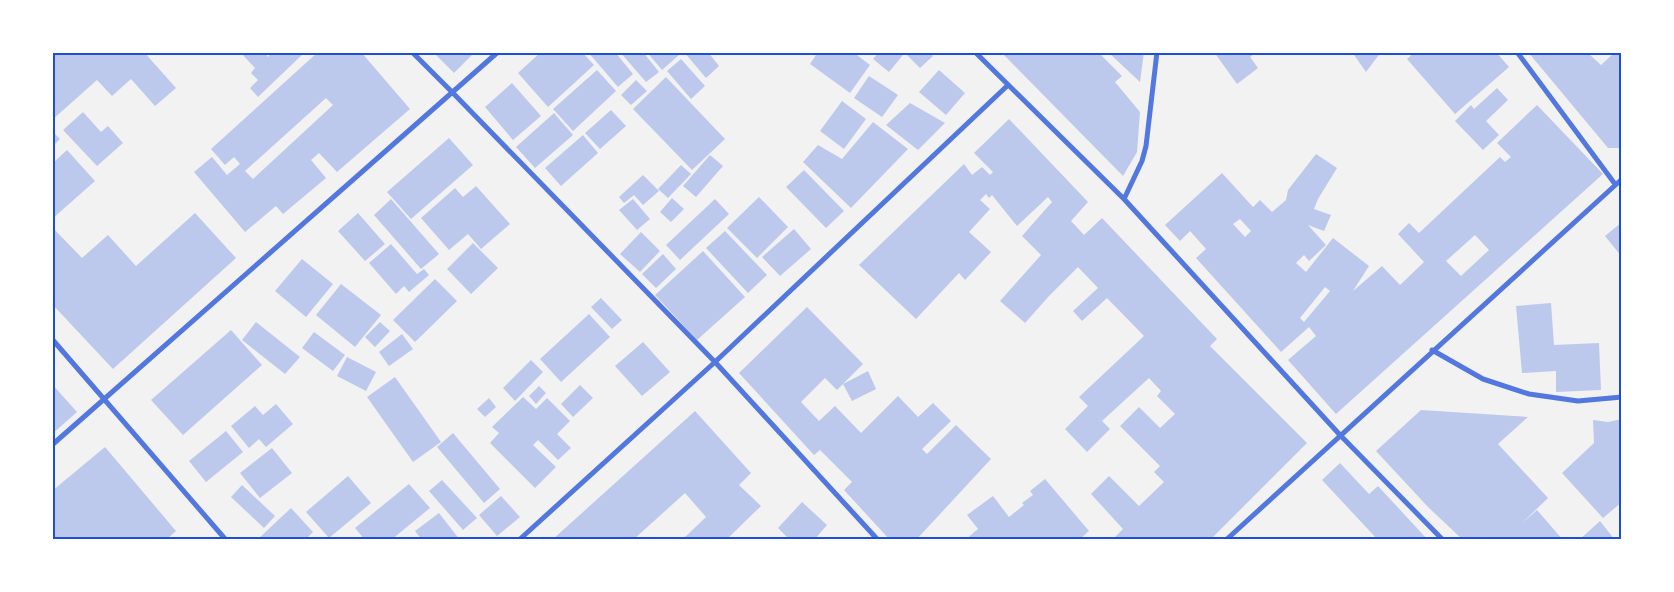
<svg xmlns="http://www.w3.org/2000/svg" width="1674" height="592" viewBox="0 0 1674 592" font-family="'Playfair Display',serif">
<style>
.building{fill:#bdc9ec;fill-rule:evenodd}
.lines{fill:none;stroke-linecap:round;stroke-linejoin:round}
.minor{stroke:#5277de;stroke-width:5}
.neatline{fill:none;stroke:#1d4ed8;stroke-width:2}
</style>
<rect width="100%" height="100%" fill="#f2f2f2"/>
<path class="building" d="M52,52h92l32,36 -21,18 -24,-27 -19,17 -15,-16 -45,40z
M240,52h24l4,5 4,-5h33l-47,45 -8,-9 8,-8 -7,-7 4,-5z
M318,52h43l49,57 -73,63 -18,-19 -8,7 15,18 -43,36 -7,-8 -31,26 -51,-60 18,-15 15,18 13,-11 -6,-7 -9,8 -14,-16zM326,98l7,7 -80,74 -8,-8z
M433,52h42l-21,21z
M541,52h41l12,13 -46,42 -30,-34z
M588,52h27l18,22 -15,13z
M620,52h23l16,20 -13,10z
M647,52h30l2,3 -17,15z
M684,52h24l11,14 -13,12z
M818,52h35l17,13 -20,28 -40,-29z
M879,52h20l4,3 -14,17 -16,-13z
M908,52h22l3,4 -13,12 -14,-14z
M1001,52h97l24,24 -7,6 25,30 -3,40 -14,24z
M1108,52h36l-4,30z
M1214,52h42l-6,5 8,11 -21,16z
M1352,52h29l-15,20z
M1415,52h81l13,15 -54,47 -48,-55z
M1528,52h62l-1,2 12,11 14,-13h7v96h-14z
M681,59l24,27 -14,13 -24,-28z
M597,70l19,21 -43,40 -20,-22z
M939,70l26,23 -19,22 -27,-23z
M869,76l29,19 -16,22 -28,-19z
M666,77l59,62 -33,31 -59,-61z
M636,80l11,11 -16,14 -10,-10z
M512,83l29,33 -28,24 -28,-33z
M1497,88l11,12 -22,21 13,14 -16,15 -28,-29 16,-16 3,4z
M842,101l24,18 -22,30 -24,-18z
M910,103l35,20 -27,27 -32,-25z
M1537,105l66,69 -267,240 -48,-54 28,-24 -7,-9 -28,25 -85,-94 10,-9 -16,-18 -10,10 -15,-16 57,-52 31,34 7,-7 12,12 14,-12 2,-10 28,-36 21,14 -19,31 -4,10 17,6 -7,16 -16,-6 18,20 -17,16 -5,-6 -8,8 10,9 27,-34 36,28 -16,25 29,-25 18,19 24,-23 -26,-28 11,-11 10,10 81,-76 5,5 6,-5 -14,-14zM1240,219l11,12 -6,6 -12,-13zM1475,235l14,15 -28,26 -15,-15zM1325,287l5,4 -26,31 -4,-4z
M611,110l15,16 -26,23 -15,-16z
M83,112l18,20 7,-6 15,17 -26,23 -34,-36z
M554,113l19,22 -38,33 -19,-21z
M1009,119l79,83 -17,19 13,14 18,-17 115,121 -7,7 97,97 -97,97h-98l11,-11 -32,-35 18,-18 30,30 25,-24 -10,-10 6,-6 -40,-40 19,-19 21,21 15,-14 -18,-18 4,-5 -12,-13 -47,43 8,8 -23,23 -22,-23 23,-23 -9,-9 65,-61 -37,-38 -25,23 -9,-10 25,-23 -20,-21 -29,29 -24,27 -25,-22 41,-46 -19,-19 30,-34 -4,-5 -31,29 -25,-31 -3,3 -3,-4 -6,6 10,9 -21,23 22,20 -26,28 -6,-7 -43,46 -57,-54 105,-101 8,11 10,-8 8,8 3,-3 -19,-19z
M873,122l35,27 -57,59 -48,-46 15,-17 24,14z
M52,131l8,8 -8,8z
M583,135l15,18 -37,33 -16,-18z
M449,138l24,27 -62,54 -24,-27z
M67,150l28,31 -43,38v-59l2,2z
M710,155l13,11 -27,31 -13,-11z
M681,165l10,9 -23,24 -10,-9z
M804,170l40,41 -18,17 -40,-41z
M643,175l16,16 -16,14 -9,-10 -10,8 -5,-6z
M476,186l34,38 -29,25 -13,-15 -19,16 -28,-32 34,-30 8,9z
M759,197l29,30 -31,31 -30,-30z
M672,198l12,11 -13,13 -11,-10z
M391,199l48,55 -18,15 -47,-54z
M633,199l17,20 -13,11 -18,-20z
M715,199l14,15 -49,46 -14,-15z
M195,213l41,45 -123,111 -61,-65v-77l30,31 26,-23 28,31z
M358,213l27,31 -20,17 -27,-30z
M1622,222v35l-17,-21z
M794,229l17,20 -31,27 -18,-19z
M725,231l42,44 -19,18 -42,-45z
M641,232l19,19 -20,21 -20,-18z
M473,243l25,25 -27,26 -24,-25z
M391,244l26,30 7,-5 5,6 -20,17 -5,-6 -8,8 -27,-31z
M703,251l42,46 -48,43 -42,-45z
M663,254l13,15 -20,19 -14,-14z
M302,259l31,25 -27,33 -31,-26z
M435,279l22,22 -42,41 -22,-22z
M341,284l40,31 -26,32 -39,-32z
M601,298l21,22 -10,9 -21,-22z
M1551,303l3,42 45,-2 2,47 -45,2v-21l-34,2 -6,-67z
M807,307l56,57 -26,26 -12,-12 -24,24 18,19 16,-15 26,27 37,-37 20,21 15,-14 18,18 -29,28 5,5 29,-29 35,34 -75,81h-26l-46,-50 8,-8 -32,-32 -6,5 -75,-82z
M589,314l21,23 -49,45 -21,-23z
M256,322l44,35 -15,17 -43,-34z
M380,322l10,9 -15,16 -10,-10z
M231,330l31,35 -79,70 -32,-35z
M314,332l31,23 -12,16 -31,-23z
M402,334l11,15 -24,17 -10,-14z
M643,342l27,30 -28,24 -27,-30z
M347,357l29,15 -10,19 -29,-15z
M531,360l12,12 -28,29 -12,-13z
M868,371l8,18 -24,12 -9,-17z
M395,377l46,65 -28,20 -46,-65z
M52,384l25,28 -25,22z
M580,385l13,13 -20,19 -12,-13z
M539,386l7,7 -10,11 -7,-8z
M523,397l13,12 11,-11 23,23 -13,13 14,14 -13,12 -20,-20 -5,5 23,22 -21,21 -45,-45 9,-10 -7,-6z
M489,398l7,9 -11,10 -8,-8z
M276,404l17,20 -27,23 -7,-8 -10,9 -18,-22 24,-20 8,9z
M1421,410l107,7 -30,27 50,54 -26,25 15,-13 26,30h-100l-35,-33 -52,-56z
M695,411l56,62 -12,12 22,21 -35,34h-44l24,-23 -21,-24 -52,47h-81z
M1622,419v83l-19,16 -41,-45 32,-30 -1,-23 15,2z
M226,431l17,21 -37,30 -17,-21z
M453,433l47,56 -16,14 -47,-56z
M105,447l71,84 -10,9h-114v-39l2,-1 -2,-3v-6z
M272,448l20,25 -32,25 -20,-25z
M1340,463l29,31 9,-8 50,54h-50l-56,-60z
M348,476l23,27 -42,35 -23,-26z
M1045,479l44,52 -10,9h-114l13,-11 -11,-14 26,-19 16,21 15,-12 -2,-2 11,-8 -3,-4z
M442,480l35,38 -14,12 -34,-39z
M409,484l21,24 -39,32h-26l-10,-12z
M242,485l33,31 -11,12 -33,-31z
M501,496l19,21 -23,19 -18,-21z
M802,502l25,23 -13,15h-24l-12,-12z
M291,508l22,24 -8,8h-11l-2,-3 -4,3h-31z
M439,513l21,27h-38l-7,-9z
M1600,521l15,19h-36z"/>
<g class="lines">
<path class="minor" d="M412,52l40,40 263,270 163,178
M975,52l149,147 216,236 103,105
M1517,52l98,132
M1124,199l18,-38 4,-15 11,-94
M52,339l174,201
M1432,350l51,29 46,15 49,7 44,-4
M52,445l446,-393
M519,540l196,-178 292,-276
M1226,540l396,-361"/>
</g>
<rect width="1674" height="592" fill="none" stroke="#ffffff" stroke-width="108"/>
<rect x="54" y="54" width="1566" height="484" class="neatline"/>
</svg>
